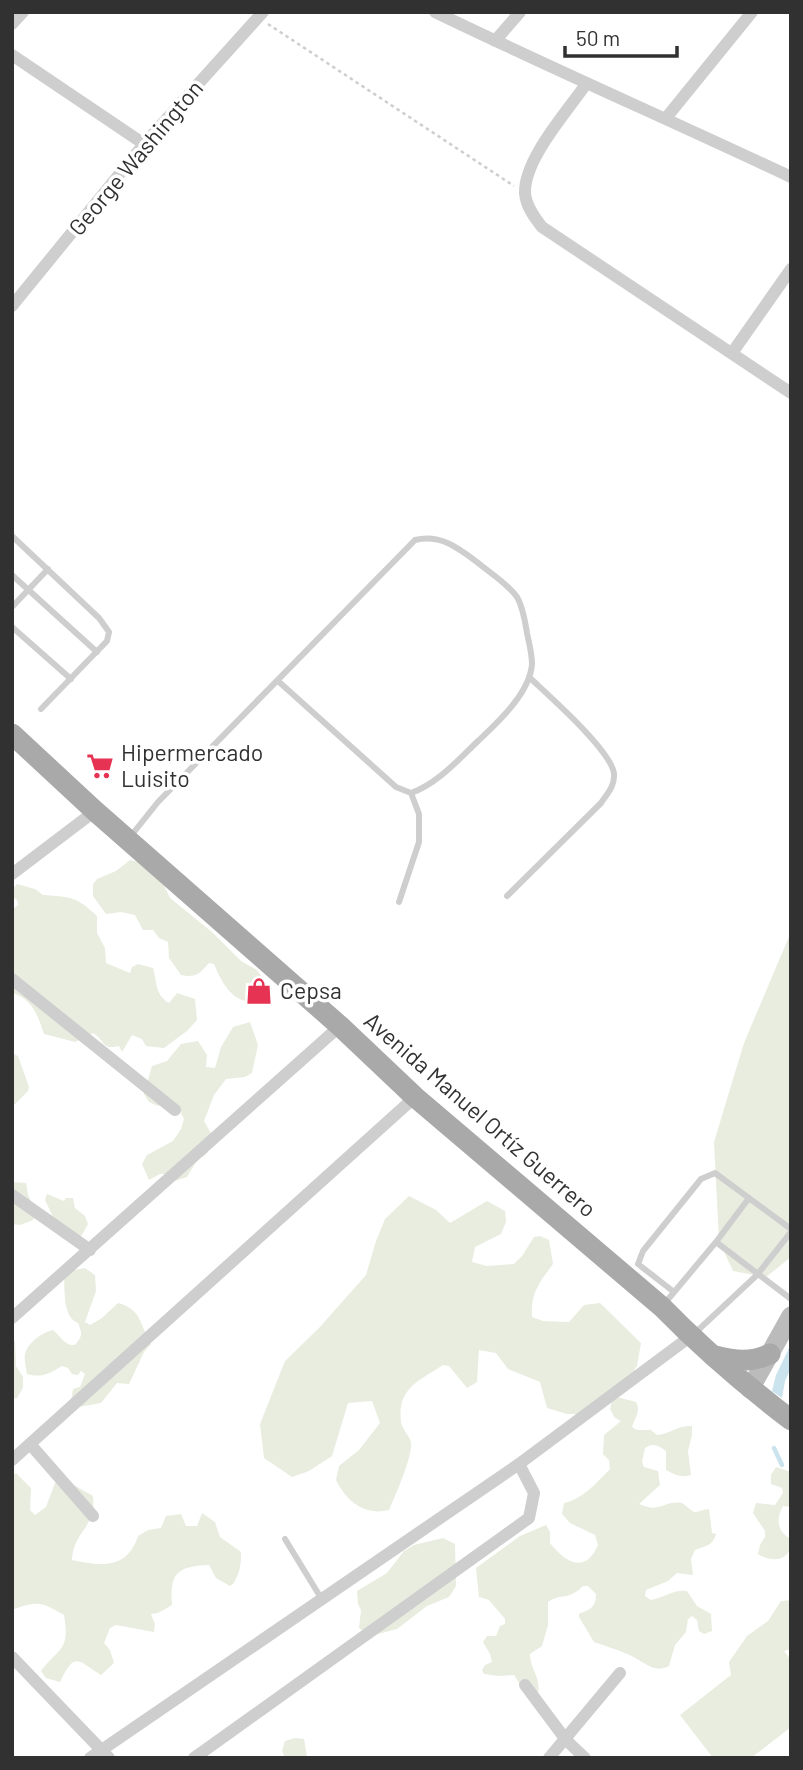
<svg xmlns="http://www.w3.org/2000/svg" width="803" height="1770" viewBox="0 0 803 1770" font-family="Barlow,sans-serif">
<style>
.green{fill:#e8eddf}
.water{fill:#cbe3ed}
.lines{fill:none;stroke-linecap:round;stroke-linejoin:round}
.stream{stroke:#cbe3ed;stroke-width:4.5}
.path{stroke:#cecece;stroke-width:2.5;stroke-dasharray:3.5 3.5;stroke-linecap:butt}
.lane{stroke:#cecece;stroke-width:6}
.street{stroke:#cecece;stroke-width:12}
.secondary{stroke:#bbb;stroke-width:19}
.primary{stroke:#a9a9a9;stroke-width:21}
.labels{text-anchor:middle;stroke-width:7;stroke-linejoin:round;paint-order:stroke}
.street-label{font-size:23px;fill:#313131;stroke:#fff}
.poi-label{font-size:23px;fill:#313131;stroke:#fff;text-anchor:start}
</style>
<rect width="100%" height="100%" fill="#fff"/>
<path class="green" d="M130,860l8,2 23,17 9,19 42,34 29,29 16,9 11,15 -3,15c-29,9 -42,-14 -51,-36l-5,-1c-10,11 -13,15 -28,12l-12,-17 -1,-16 -9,-4 -6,-8h-10l-8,-15 -14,-3 -15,2 -13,-18v-12l4,-5 19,-8z
M17,884l18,5 8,6c27,2 33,1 54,21v17l8,15 1,15 24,10 2,-6 6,-3 15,4c4,14 2,27 16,35l8,-10 18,6 2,21 -10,11 -23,17 -18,-2 -4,-7 -10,-4 -10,17 -3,-6c-18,4 -13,-5 -26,-13l-18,9 -31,-8c-6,-18 -12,-36 -32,-41v-83l6,-5 -1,-5 -5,-4v-6z
M791,932v325l-25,20 -33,-6 -14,-30 -5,-99 30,-99z
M250,1022l8,23 -6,28 -7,4 -19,2 -12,16 -10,26 8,14 -4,17 -5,5h-4l-12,20 -12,4 -6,-7h-9l-11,6 -7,-16 5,-9 26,-14 8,-12 3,-10 -5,-10 -11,-6 -10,3 -9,-4 -5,-8 8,-28 15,-5 14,-17 17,-3 9,14 -1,12 9,1 6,-21 12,-20z
M12,1053l6,3 11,31 -1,4 -16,16z
M12,1182l14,1 2,12 9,18 -4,7 -13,5 -8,-1z
M47,1194l17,7 2,-3h7l2,10 10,8 3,8 -6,11 -6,4 -22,-20 -9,-19z
M409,1196l27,14 14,13 37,-22 18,10 1,11 -5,12 -26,13 -3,15 15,4 27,-2 8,-8 12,-19 6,-1 9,4 4,24c-13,18 -23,29 -21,53l11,4 26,1 15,-17 16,-2 41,40 -4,23 -6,9 -43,39h-21l-20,-6 -7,-26 -32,-13 -12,-16 -17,-3 -2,32 -10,6 -18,-22 -6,-1c-24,16 -46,23 -42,57 1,7 8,13 10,20 2,14 -16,54 -22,68 -24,6 -42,-8 -53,-30l3,-14 20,-16 21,-27 -8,-22 -24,2 -16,53 -23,15 -17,6 -28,-19 -4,-34 25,-63 34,-33 47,-53 10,-34 9,-22z
M85,1268l10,7 1,16 -11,31 5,3 12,-7 16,-15c24,6 22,23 33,41l-7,8 -15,32 -12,-1 -16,20 -28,5 -3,-1 3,-18 7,-2 5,-13 -4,-3 -3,4 -6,-1 -4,-6 -6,-2c-13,8 -20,12 -35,8 -1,-7 -4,-17 -1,-23 4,-10 17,-19 27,-21 8,6 11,16 22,15 8,-9 7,-12 3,-22 -16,-6 -13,-35 -14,-51z
M12,1339l3,2 1,25 7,11v11l-6,10 -5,1z
M617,1397l19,5c5,9 -1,16 -4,25l5,3h14l6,5c13,-1 21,-10 35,-9v9l-4,16 3,24c-9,3 -16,0 -25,-5v-19c-7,-5 -13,-9 -21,-3l-3,14 2,5 14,4 2,14 -21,19c23,10 24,-4 43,-1 17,13 8,9 27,6l3,24 4,1c-3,12 -11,12 -21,16l-4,9 2,16 -16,-2 -9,8 -22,9 -1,6 6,4c13,-2 22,-11 36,-9l10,15 14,8 1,17 -8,3 -5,-3 -2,-11 -5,-4 -4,3 -2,13 -11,13 -6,21c-16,9 -27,-7 -42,-12 -11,-5 -22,-8 -33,-12l-15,-25v-3c11,-5 17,-6 17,-20l-8,-8h-5c-15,15 -22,7 -35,16v23l-6,21 -12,8c0,16 13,25 7,43 -17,2 -14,-11 -23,-22l-16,1 -14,-2 -2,-4 3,-5 7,-3 -2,-8 -7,-12 4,-6h9l4,-10 5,-2v-5l-16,-19 -10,-3 -3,-29 44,-32 26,-11 4,7v11c15,19 35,32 48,2l-3,-10 -25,-12 -8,-9 2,-11c19,-4 33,-21 46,-34l-1,-9 -6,-6 1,-19 17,-14 -6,-3 -5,-9 2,-9z
M776,1467l15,5v35l-8,-1c-7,13 -6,24 6,32 6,22 -16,26 -31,16l2,-9 5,-8v-6l-12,-18 3,-10 19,2 8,-12 -1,-5 -11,-4v-9z
M16,1473l15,15 -1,22 5,5 11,-8 9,-24 17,1 21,12c3,34 -19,33 -21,64 28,6 55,10 66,-24l10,-6 13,-2 5,-12 15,-2 5,12h11l5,-13 13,9 5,15 21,15c0,13 -1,21 -8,32l-3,2 -14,-8 -7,-13c-30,1 -40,7 -37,40l-14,8 -7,1 4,10 -1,8 -38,-7 -6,3 -6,15 6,7 4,13 -13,12c-24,-15 -26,-24 -41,7l-14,-4 -5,-7c19,-25 29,-20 23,-56 -22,-13 -27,-15 -52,-5v-135z
M443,1538l12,6 1,42 -7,11 -22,9 -30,23 -27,7 -11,-8 2,-18 -3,-6 -1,-13 30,-18 17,-22 10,-6z
M791,1600v49l-7,2 7,9v67l-40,31h-38l-33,-43 51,-40 -2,-13 18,-26 21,-15 13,-20z
M295,1738l9,1 3,18 4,1h-26l-3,-7 3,-10z"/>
<path class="water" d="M791,1344v24l-6,13 -3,17 -10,-7 4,-16z"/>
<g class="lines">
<path class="stream" d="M774,1448l8,17"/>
<path class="path" d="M268,24l246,162"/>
<path class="lane" d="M12,536l87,82 10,14 -2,9 -66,68
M12,575l85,77
M12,607l36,-38
M12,627l59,52
M130,837l28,-35 257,-262c25,-6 42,7 62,22 13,11 30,21 40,35 6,10 8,24 10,36 2,10 5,21 5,31 -2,29 -34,58 -54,77 -20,19 -41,43 -67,52l-15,-6 -118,-106
M507,896l94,-93c6,-9 14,-17 13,-29 -2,-23 -66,-79 -85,-97
M399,902l20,-60v-28l-8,-21
M716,1242l33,-44
M674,1292l-36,-28 5,-13 58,-72 14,-6 76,56
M665,1303l51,-61 75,57
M695,1333l62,-58 34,-43
M285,1539l36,59"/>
<path class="street" d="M435,12c118,57 237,109 356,165
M12,24l11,-12
M495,41l25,-29
M12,55l132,89
M586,84c-19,28 -62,75 -61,109 1,13 9,24 17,34l249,166
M666,118l86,-106
M12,306l132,-162 119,-132
M732,353l59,-84
M12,874l83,-63
M12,979l163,131
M12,1195l78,55
M12,1318l328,-292
M30,1444l63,72
M12,1460l403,-363
M12,1657l97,101
M525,1685l41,55 19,18
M90,1758l429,-294 172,-128
M194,1758l335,-240 5,-25 -15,-29
M549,1758l71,-85"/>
<path class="secondary" d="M750,1389l41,-73"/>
<path class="primary" d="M12,734l83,77 245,215 75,71 247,210c40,41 83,78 129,113
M715,1356c20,5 36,7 55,-2"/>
</g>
<defs>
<symbol id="supermarket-bare" viewBox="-9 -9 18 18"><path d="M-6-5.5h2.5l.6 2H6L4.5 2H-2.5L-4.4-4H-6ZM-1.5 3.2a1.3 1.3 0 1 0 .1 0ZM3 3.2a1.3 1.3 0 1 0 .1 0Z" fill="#e73353" stroke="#fff" stroke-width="2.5" paint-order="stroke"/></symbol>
<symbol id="shop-bare" viewBox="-9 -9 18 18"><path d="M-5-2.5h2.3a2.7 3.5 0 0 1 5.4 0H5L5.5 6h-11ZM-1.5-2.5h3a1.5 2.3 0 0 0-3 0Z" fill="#e73353" stroke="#fff" stroke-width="2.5" paint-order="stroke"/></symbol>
</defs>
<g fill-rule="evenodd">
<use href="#supermarket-bare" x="81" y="747" width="38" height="38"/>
<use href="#shop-bare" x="240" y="972" width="38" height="38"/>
</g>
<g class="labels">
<g class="street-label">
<text transform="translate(136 158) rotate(-50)" y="8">George Washington</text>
<text transform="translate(480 1115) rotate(41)" y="8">Avenida Manuel Ortíz Guerrero</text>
</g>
<g class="poi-label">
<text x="121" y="761">Hipermercado<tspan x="121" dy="26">Luisito</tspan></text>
<text x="280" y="999">Cepsa</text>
</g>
</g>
<rect width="803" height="1770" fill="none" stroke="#313131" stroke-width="28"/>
<path d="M565 46v10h112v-10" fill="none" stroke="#313131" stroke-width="3.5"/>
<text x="576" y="46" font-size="21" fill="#313131" stroke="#ffffff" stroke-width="5" paint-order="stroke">50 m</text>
</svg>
